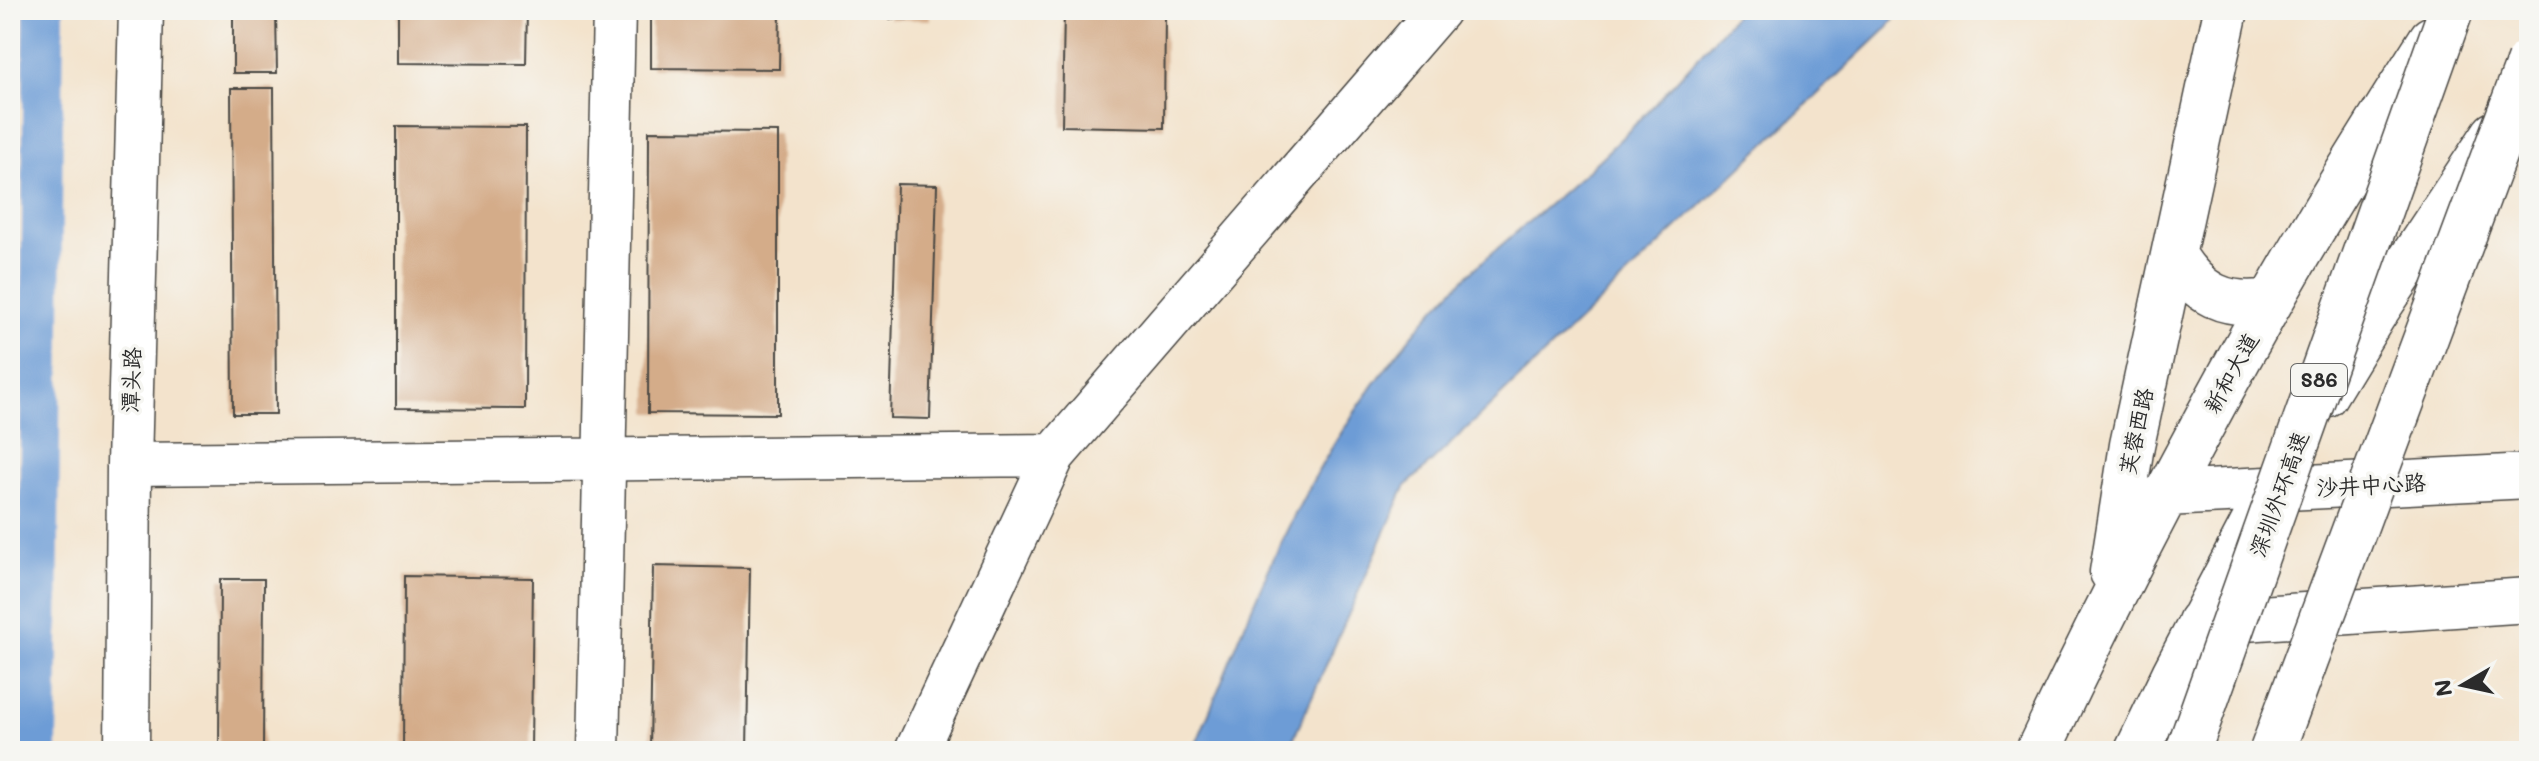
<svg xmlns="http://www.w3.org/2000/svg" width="2539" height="761" viewBox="0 0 2539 761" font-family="Mali,'LXGW WenKai TC',sans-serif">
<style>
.water{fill:#6d9cd6;stroke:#4c6480;stroke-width:2}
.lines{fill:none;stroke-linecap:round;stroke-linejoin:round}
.canal{stroke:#6d9cd6;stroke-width:40}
.building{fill:#d4ac89}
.street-casing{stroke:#494743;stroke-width:45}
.secondary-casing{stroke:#494743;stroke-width:47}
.street{stroke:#fff;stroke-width:42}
.secondary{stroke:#fff;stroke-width:44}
.highway-bridge-casing{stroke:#494743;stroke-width:47;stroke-linecap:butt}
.highway-bridge{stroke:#fff;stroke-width:44}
.labels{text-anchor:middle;stroke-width:7;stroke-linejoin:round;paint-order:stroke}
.shield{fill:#f6f6f2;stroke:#686867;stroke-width:2}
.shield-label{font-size:20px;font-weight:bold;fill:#2b2b2b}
.street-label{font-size:22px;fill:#2b2b2b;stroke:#f6f6f2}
</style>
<rect width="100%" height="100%" fill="#f6f6f2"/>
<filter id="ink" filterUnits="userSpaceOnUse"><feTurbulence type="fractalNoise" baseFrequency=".0125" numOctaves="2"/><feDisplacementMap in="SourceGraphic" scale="16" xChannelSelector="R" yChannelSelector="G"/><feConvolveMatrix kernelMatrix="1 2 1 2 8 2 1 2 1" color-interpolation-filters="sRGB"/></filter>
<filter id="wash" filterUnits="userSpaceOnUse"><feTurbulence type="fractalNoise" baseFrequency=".006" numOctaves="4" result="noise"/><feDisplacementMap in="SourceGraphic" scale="32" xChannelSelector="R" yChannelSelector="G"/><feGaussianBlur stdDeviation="1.8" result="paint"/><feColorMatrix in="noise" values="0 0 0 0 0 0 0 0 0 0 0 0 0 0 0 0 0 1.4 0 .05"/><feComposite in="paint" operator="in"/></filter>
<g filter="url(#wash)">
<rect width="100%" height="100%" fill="#f3e3cc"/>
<path class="water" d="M1739,10h162l-14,18 -482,459 -117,264h-95c36,-85 68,-174 112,-256 33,-62 74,-121 119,-174 49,-58 110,-101 165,-152 54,-49 103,-104 150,-159z"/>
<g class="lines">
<path class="canal" d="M37,751l7,-741"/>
</g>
<g id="blocks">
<path class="building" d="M233,10h43l1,63h-44z
M398,10h129l-1,54 -128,-1z
M651,10h129l-1,59 -128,-1z
M890,10h40v10l-40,-1z
M1064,10h101l-1,118 -102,-2z
M231,88h43l2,326h-43z
M396,126l130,1 -1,282 -129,-1z
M649,131l129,1v282l-130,-1z
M897,184l40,1 -7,234 -40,-1z
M653,566l97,2 -3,183h-97z
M404,576l129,2 -2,173h-128z
M220,579h44l-1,172h-44z"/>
</g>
</g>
<g filter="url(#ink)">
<use href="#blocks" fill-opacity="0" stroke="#494743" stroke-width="2"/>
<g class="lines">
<defs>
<path id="street" d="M129,464l925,-9
M598,751l16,-741
M916,751l138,-296 385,-445"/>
<path id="secondary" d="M2174,255c24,40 51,53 97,46
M2325,395l48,-79 121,-182
M2165,494l364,-18
M2112,572l20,-127 94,-435
M2200,622l329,-22
M127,751l2,-287 12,-454
M2038,751c72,-152 149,-301 232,-448 51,-90 106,-177 161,-264
M2137,751l37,-77 89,-170"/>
</defs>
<use href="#street" class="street-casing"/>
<use href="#secondary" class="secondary-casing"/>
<use href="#street" class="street"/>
<use href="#secondary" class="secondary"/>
<defs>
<path id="highway-bridge" d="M2188,751l263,-741
M2272,751l257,-690"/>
</defs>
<use href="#highway-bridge" class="highway-bridge-casing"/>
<use href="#highway-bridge" class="highway-bridge"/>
</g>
</g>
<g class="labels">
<rect class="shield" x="2291" y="364" width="56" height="32" rx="6"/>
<g class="shield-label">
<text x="2319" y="387">S86</text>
</g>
<g class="street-label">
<text transform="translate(2231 373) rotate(-61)" y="8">新和大道</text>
<text transform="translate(131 380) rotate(-88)" y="8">潭头路</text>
<text transform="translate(2136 431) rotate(-78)" y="8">芙蓉西路</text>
<text transform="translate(2371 485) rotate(-3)" y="8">沙井中心路</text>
<text transform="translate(2279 494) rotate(-70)" y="8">深圳外环高速</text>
</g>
</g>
<rect width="2539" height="761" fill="none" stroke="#f6f6f2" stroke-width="40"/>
<g transform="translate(2463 685) rotate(261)" stroke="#f6f6f2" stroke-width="6" paint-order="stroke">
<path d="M0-6L14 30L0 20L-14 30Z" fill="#2b2b2b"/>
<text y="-12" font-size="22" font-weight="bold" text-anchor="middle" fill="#2b2b2b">N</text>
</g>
</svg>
